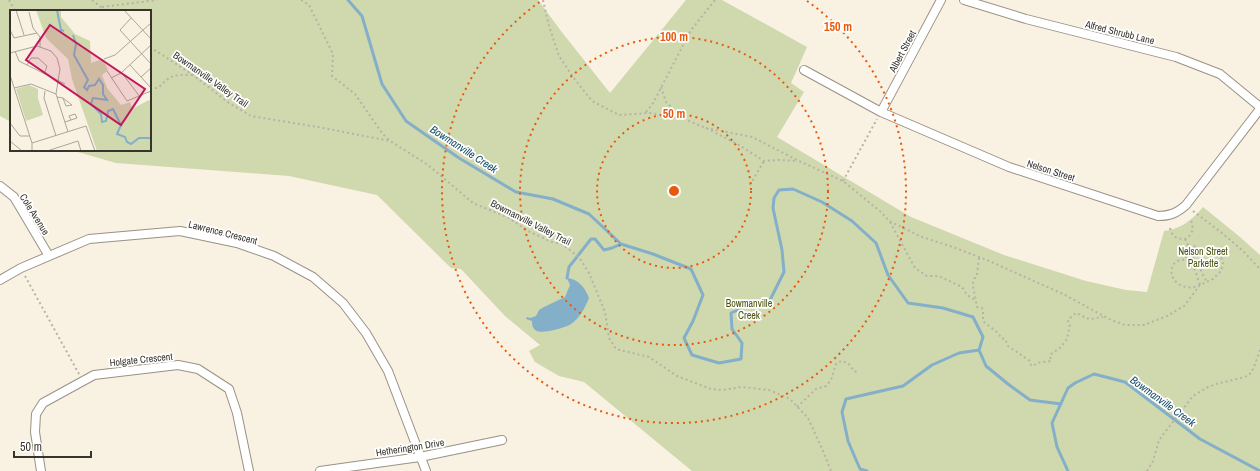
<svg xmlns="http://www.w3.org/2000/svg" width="1260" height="471" viewBox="0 0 1260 471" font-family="'Archivo Narrow',sans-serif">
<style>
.green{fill:#d0d8ae}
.water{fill:#84afc9}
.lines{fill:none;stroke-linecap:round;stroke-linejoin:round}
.stream{stroke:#84afc9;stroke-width:3}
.street-casing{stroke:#999285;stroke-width:10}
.path{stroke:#b8b2a6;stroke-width:2;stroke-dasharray:2 3;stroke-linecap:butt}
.street{stroke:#fff;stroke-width:8}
.ring{fill:none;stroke:#e8590c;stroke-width:2;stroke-dasharray:2 4}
.labels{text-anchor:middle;stroke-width:3.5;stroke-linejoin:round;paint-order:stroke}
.street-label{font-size:10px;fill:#37342e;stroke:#fff}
.park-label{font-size:10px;fill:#4a520c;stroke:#fff}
.water-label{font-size:11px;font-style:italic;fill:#154b66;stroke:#fff}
.inset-river{fill:none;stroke:#84afc9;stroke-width:2}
.inset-road{fill:none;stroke:#aba59a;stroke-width:1}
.view{fill:#c2185b;fill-opacity:0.15;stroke:#c2185b;stroke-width:2}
.inset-edge{fill:none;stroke:#37342e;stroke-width:2}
.centre{fill:#e8590c;stroke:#fff;stroke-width:2}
.ring-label{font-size:12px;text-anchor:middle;font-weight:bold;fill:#e8590c;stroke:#fff;stroke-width:3.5;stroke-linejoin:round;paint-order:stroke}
</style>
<rect width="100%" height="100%" fill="#f9f1e2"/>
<path class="green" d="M0,0h538l23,31 49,62 76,-93h36l85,47 -16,36 13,9 -27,45 134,80 93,38 82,26 40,9 21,2 17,-61c17,-2 28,-11 39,-24l37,30 20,18v216h-568l-108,-89 -25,-6 -24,-14 -6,-11 11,-6 -35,-29 -44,-47 -10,-1 -74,-73 -88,-19 -173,-13 -45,-13h79v-139h-139v111l-11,-6z"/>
<path class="water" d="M567,278c12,1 18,10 22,20 -3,8 -10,21 -18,26 -6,4 -31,11 -36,6 -3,-3 -3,-6 -3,-9l-6,-2 1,-2 3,1 6,-2 3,-6 5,-3 21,-10 5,-12z"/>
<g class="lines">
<path class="stream" d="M348,0l14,16 20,68 24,37 53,37 57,34 37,7 36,15 32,30 32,10 38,15 12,26 -10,26 -9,17 8,17 27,8 22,-4 1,-16 -10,-14 -1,-16 16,-7 23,-6 14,-28 -2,-22 -9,-42 1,-10 5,-8 14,-1 29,13 30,19 24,22 12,32 20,28 35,5 30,9 10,20 -4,13 -20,3 -27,12 -29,21 -57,13 -4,13 6,29 12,28 7,2
M567,278l2,-11 22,-28h4l9,11 8,-2 9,-4
M979,350l7,16 22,18 22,16 31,4
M1068,471l-11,-24 -5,-24 16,-35 7,-5 19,-9 31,8 75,57 60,32"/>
<defs>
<path id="street" d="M964,0l62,19 150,38 44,17 40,33
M804,70l77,42 128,55 149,49c12,0 19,-3 28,-11l74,-96
M881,112l60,-112
M0,186l14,11 35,59
M0,280l21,-12 68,-29 91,-8 57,12 37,13 39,21 30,26 23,30 22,38 38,100
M41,471l-6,-39 1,-18 7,-11 51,-28 84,-10 20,4 31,20 8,24 12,58
M320,471l100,-14 82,-17"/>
</defs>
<use href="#street" class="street-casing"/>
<path class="path" d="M9,0l6,11
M92,0l14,11
M301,0l8,5 24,49 -1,22 23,18 27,39 7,7
M543,0l6,26 10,30 14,21 19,24 27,14 31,-2 34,6
M102,7l55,-7
M150,47l43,28 36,28 22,13 67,11 72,14 38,24 45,38 36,15 19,13 24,11 10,2 17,13 10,16 16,39 4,26 7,11 33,8 28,19 34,13 12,1 18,-3 28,3 21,9 18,19 15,33 8,20
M661,87l5,15 18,17 22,9 33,17 25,16 15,-1 19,1
M150,88h8c14,-14 15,-13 34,-13
M646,112l6,-7 39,-75 24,-30
M706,128l46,9 47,24 44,20 38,31 8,9 33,16 28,9 37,14 76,34 48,26 14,5h19l23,-9 17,-10 16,-21 13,-6 8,-8 2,-8 -1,-4 -6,-8 -9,-2 -8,6 -12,4 -10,2c-12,9 -3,25 10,26 5,1 9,0 13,-2
M843,181l34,-62
M750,185l14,-24
M1193,211l29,22 21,18 17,18
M890,222l25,46 12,8h12l23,11 5,8 8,5
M1170,228c2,9 7,11 15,11 9,-5 9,-12 5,-21
M1185,239l4,8c-10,7 0,12 4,19 3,6 5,13 7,19
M1189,247l5,-1c6,6 4,11 5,18 1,6 5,13 8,18
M979,258l-2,17 -4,6v5l4,21 5,1 1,4v9c5,5 15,10 18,17l4,1 3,7 22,15 1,4 2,1 4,-3 14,-2 -1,-6 11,-8 6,-8 3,-15 -2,-3 3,-4 5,-4 7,3 2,2 6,1 12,-2
M25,276l54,98
M797,407l19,-18 10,-3 5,-6 5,-16 5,-3 7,2 6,8 4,1
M1147,471l6,-10 6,-21 34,-44 13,-8 10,-4 29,-7 6,-4 3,-6 6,-17"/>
<use href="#street" class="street"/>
</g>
<g class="ring">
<circle cx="674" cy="191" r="77"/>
<circle cx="674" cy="191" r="154"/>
<path d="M807 1A232 232 0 1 1 541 1"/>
</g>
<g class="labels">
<g class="street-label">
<text transform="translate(1120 32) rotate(14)" y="4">Alfred Shrubb Lane</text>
<text transform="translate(902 51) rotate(-62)" y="4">Albert Street</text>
<text transform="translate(211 79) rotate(35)" y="4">Bowmanville Valley Trail</text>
<text transform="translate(1051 170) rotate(18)" y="4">Nelson Street</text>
<text transform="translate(35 214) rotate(58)" y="4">Cole Avenue</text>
<text transform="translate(531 222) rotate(27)" y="4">Bowmanville Valley Trail</text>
<text transform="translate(223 232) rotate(14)" y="4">Lawrence Crescent</text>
<text transform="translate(141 359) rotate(-6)" y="4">Holgate Crescent</text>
<text transform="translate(410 447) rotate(-9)" y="4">Hetherington Drive</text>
</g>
<g class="park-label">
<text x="1203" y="255">Nelson Street<tspan x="1203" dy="12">Parkette</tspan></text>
<text x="749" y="307">Bowmanville<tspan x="749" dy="12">Creek</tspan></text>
</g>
<g class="water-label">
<text transform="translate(464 149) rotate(33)" y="4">Bowmanville Creek</text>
<text transform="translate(1163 401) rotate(36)" y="4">Bowmanville Creek</text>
</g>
</g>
<g transform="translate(10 10)">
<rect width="141" height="141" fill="#f9f1e2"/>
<path d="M26,0h25v7l14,17 15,7 1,22 12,-4 5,11 -6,5 5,13 14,17 9,-3 2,7 17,-9 2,2v49h-54l-25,-72 -4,-20 -22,-21zM19,75l9,4v9l5,17 -17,6 -10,-32z" fill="#d0d8ae"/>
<path class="inset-river" d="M47,0l4,20 3,1M63,25l3,9 -2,11 14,25 -4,7 3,3 2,-4 6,-1 4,-6 4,6v9l4,6 -14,-2 -2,6 10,10 1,8 4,-1 2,-10 5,-2 8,16 -4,9 8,3 2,5 4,2 8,-6h12"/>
<path class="inset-road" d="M6,0l8,25M114,0l27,29M19,2l4,16 7,9v10M121,8l-11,12 31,34M0,20l4,8 23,-5M5,41l4,10 46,23M0,43l27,-7 14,5 6,7 3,11 -4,25 12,38M94,49l11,-4 36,-32M17,55l4,-7h7l9,8 -3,8M120,55l21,23M97,61l20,30 24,-10M112,63l18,24M0,65l22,68v8M131,67l10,-9M101,68l10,-5 30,-28M4,78l17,-4 25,10M35,81l-1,7 12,38M47,87l6,1 9,7 -6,1 -3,-8M55,112l12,-4 -2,-4 -6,2 2,4M0,113l10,13h10M0,131l12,10M22,133l54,-17 9,25M37,141l31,-10 3,10"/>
<path class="view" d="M40,15l95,64 -24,36 -95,-65z"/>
<rect width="141" height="141" class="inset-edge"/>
</g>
<circle cx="674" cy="191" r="6" class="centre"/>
<g class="ring-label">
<text x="838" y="31">150 m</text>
<text x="674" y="41">100 m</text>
<text x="674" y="118">50 m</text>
</g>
<path d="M14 451v6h77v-6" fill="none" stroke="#37342e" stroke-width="2"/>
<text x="20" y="451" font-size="12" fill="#37342e" stroke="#ffffff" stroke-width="3" paint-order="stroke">50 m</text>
</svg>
